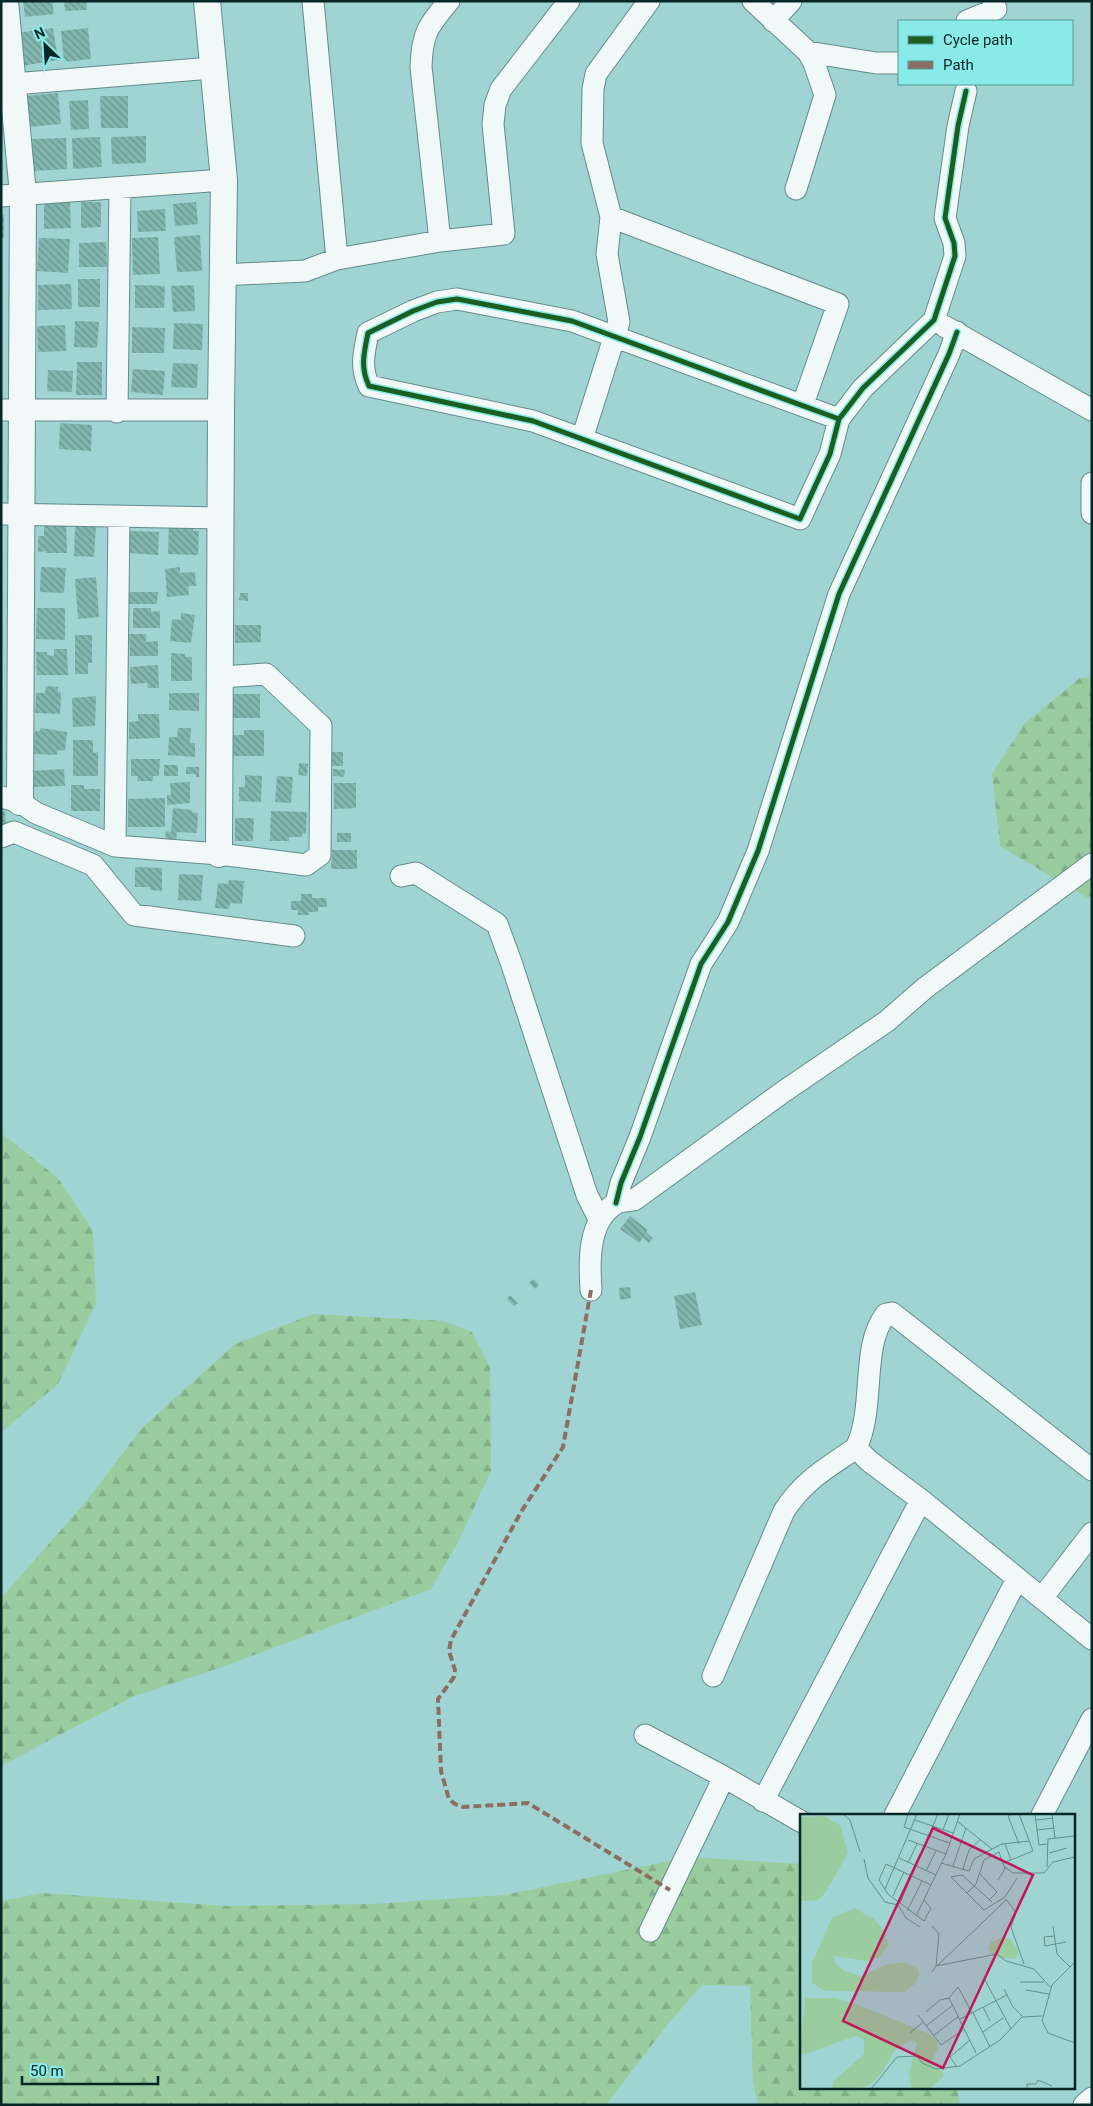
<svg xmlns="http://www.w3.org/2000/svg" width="1093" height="2106" viewBox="0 0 1093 2106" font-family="Roboto,sans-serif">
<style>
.forest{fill:url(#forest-firs)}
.building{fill:url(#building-back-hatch)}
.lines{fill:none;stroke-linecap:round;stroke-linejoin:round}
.minor-casing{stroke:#648b8b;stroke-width:23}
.tertiary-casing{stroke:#648b8b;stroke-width:28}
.minor{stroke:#f1f9f8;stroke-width:21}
.tertiary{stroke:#f1f9f8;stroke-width:26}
.quiet{stroke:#8d6e63;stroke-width:4;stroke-dasharray:8 4;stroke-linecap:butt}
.cycleway-casing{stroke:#89eae8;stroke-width:8}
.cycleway{stroke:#1b5e20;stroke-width:5}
.inset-road{fill:none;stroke:#628f8e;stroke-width:1}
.view{fill:#c2185b;fill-opacity:0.15;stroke:#c2185b;stroke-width:2.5}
.inset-edge{fill:none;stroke:#062726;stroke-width:2.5}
</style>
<defs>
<pattern id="forest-firs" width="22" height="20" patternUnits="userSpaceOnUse" patternTransform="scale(1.25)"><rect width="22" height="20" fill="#99cc9e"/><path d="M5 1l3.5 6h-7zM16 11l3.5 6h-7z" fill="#82af88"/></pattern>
<pattern id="building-back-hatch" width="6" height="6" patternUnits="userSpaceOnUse" patternTransform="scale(1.25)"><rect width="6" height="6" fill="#82b6af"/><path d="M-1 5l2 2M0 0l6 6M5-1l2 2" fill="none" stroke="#68948e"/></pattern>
</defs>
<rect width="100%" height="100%" fill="#9fd4d3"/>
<path class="forest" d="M1092,677v220l-5,1 -87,-52 -8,-72 32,-50 56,-46z
M1,1133l57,45 35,53 3,72 -38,81 -57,48z
M313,1314l131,7 28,11 18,35 1,104 -33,71 -27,47 -212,79 -87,29 -131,69v-168l84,-95 57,-75 93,-84z
M689,1857l113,7v223h156l1,18h-200l-6,-22 -3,-97 -48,-1 -34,39 -62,81h-605v-204l41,-8 183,13 149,-2 130,-9z"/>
<path class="building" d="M23,1h29l2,13 -29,3z
M64,1h22l1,9 -22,1z
M53,28l5,32 -36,6 -5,-33z
M88,28l3,31 -27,3 -3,-31z
M58,93l3,31 -32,3 -2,-31z
M100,96h28v32h-27z
M88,100l1,29 -18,1 -2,-29z
M146,136v27l-34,1 -1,-27z
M100,137l2,30 -29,2 -1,-31z
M66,138l1,31 -34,2 -1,-32z
M70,201l1,27 -27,1v-27z
M81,202h20v25l-20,1z
M196,202l2,22 -23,2 -2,-22z
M165,209l1,22 -28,1 -1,-21z
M1,215h3v23h-3z
M200,235l2,36 -25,1 -3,-35z
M158,237l2,37 -27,1 -1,-37z
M39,238l31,1 -2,34 -31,-2z
M106,242l1,25h-28v-24z
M78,279h22v28h-22z
M71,284l1,25 -34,1v-25z
M135,285l30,1 -1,22h-29z
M194,285l1,26 -22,1 -2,-26z
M75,321l24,1 -2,26 -23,-1z
M174,323l29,1 -1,26 -29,-1z
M65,325l1,26 -28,1 -1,-26z
M132,327l33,1 -1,25h-32z
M77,362h25v33h-26z
M173,363l25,1 -1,24 -26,-1z
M133,369l32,2 -2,24 -32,-3z
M48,370l25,1 -1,21 -25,-1z
M60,423l32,2 -1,26 -32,-2z
M66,524l1,29h-21v-2l-8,1v-16h6v-11z
M169,524l24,1v6h6l-1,24 -30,-1z
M75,526l21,1 -2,30 -20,-1z
M130,531l29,1 -1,23 -29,-2z
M41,567l25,1 -2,25 -24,-1z
M180,567v6l15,-1 1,14h-8l1,9 -22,2 -2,-28z
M96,577l3,40 -21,2 -3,-40z
M127,592h31l-1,12h-29z
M240,593h8v8l-9,-1z
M37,608h28v32l-29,-1z
M133,608h18v4l9,-1v17h-27z
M181,613l14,2 -4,28 -21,-2 2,-22 9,1z
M235,625h26v17l-26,1z
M129,634h17v8l12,-1v15h-28z
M75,635h17v28h-4v11h-13z
M54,649h13l1,26h-31l-1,-23h11v3l7,1z
M171,653l14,1v3h7v24h-21z
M158,665l1,23h-11l-1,-5 -16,1 -1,-17z
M46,686l12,1v5h3l-1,22 -25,-1 1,-20h9z
M169,693h30v18l-30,-1z
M230,694h30v24h-30z
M96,696l-1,30 -22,1 -1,-29z
M138,714h21l1,24 -31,1v-17l9,-1z
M41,728l26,4 -2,19 -7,-1 -1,5 -24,-1 2,-23h5z
M178,728h13l-1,15h5v14l-27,-2 1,-18h8z
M244,730h20v26h-33v-21h13z
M73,740h20v13l5,-1v24h-25z
M332,752h11v14h-11z
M131,759h29l-1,17h-6v5h-16l1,-5h-7z
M299,763l9,1 -1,12 -9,-1z
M164,765h14v11h-14z
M186,767h13v10h-3v-3h-10z
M64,769l1,17 -33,1 -1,-16z
M333,769l12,1 -1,7 -11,-1z
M245,775l17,1 -1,26 -22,-1v-14h6z
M277,776l16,1 -2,26 -16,-1z
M190,782v21l-23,2v-10h4l-1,-12z
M334,783h22v25l-22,1z
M71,785h13v4h16v22h-29z
M165,798v29h-37v-28z
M173,808l19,2v2l6,1 -1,20 -20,-1 -1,10 -11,-1 1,-10 5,1z
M5,811l1,17h-5v-16z
M271,811l36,1 -1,22 -4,-1v4h-13v4h-19z
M235,818h19l-1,23h-18z
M337,833h14v9h-14z
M332,850h25v19h-26z
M135,867l27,1v23l-12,-1v-3h-15z
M179,874l24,1 -2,26 -23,-1z
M229,880l15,1 -2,23 -12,-1 -1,6 -14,-1 3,-25 10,1z
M301,894h11v4h14l1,9h-9v5h-9v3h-11v-5h-7v-9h10z
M630,1216l18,14 -2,2 7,6 -4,5 -6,-5 -4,5 -19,-14z
M533,1279l6,5 -4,5 -6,-6z
M630,1287l1,11 -11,2 -1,-12z
M695,1292l7,33 -22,4 -6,-33z
M510,1295l8,8 -4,3 -7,-7z"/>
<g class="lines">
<defs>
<path id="minor" d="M313,1l24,258
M753,1l55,51 6,11 11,32 -29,94
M773,21l18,-20
M967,21l29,-12 -3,-8
M808,52l68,11h23
M1,85l211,-17
M1,196l223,-16
M611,217l227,87 -35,100
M440,241l-19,-174c1,-34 7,-41 28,-66
M222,275l83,-4 32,-12 103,-18 64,-7 -11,-110 2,-19 6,-16 68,-88
M944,326l148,84
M1,410h220
M117,412l3,-224
M839,419l-267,-98 -115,-22 -20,3 -24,9 -45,22c-4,20 -8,34 1,53l164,35 267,98 30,-65 9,-35 24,-31 71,-68 21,-64 -1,-13 -9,-25 13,-92 8,-35
M582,439l37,-117 -12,-68 4,-37 -19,-74 1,-54 3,-15 53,-73
M1092,483v30
M1,514l220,4
M1,797l19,5 16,11 79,33 104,8 87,11 14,-10 1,-129 -55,-52 -45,3
M1,837l13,-5 79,33 41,50 160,21
M115,846l4,-330
M401,876l15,-3 81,51 14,38 76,233 12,24
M616,1203l5,-20 19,-46 61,-173 27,-42 30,-71 81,-257 110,-240 8,-22
M591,1290c-2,-29 -3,-69 24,-86 5,-3 13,-3 19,-4l149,-108 104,-71 38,-33 167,-124
M856,1448c20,-41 4,-101 30,-134l6,-1 200,157
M1042,1598l50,-65
M713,1676l71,-165c20,-31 43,-43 72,-63l13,13 52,39 171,139
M645,1735l79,42 78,45
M763,1801l158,-301
M895,1815l122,-236
M1042,1815l50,-96
M650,1931l74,-154
M1084,2105l8,-7"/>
<path id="tertiary" d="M5,1l18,193 -3,608
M207,1l17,179 -3,230 -2,444"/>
</defs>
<use href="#minor" class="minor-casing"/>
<use href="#tertiary" class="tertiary-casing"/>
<use href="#minor" class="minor"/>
<use href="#tertiary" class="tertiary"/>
<path class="quiet" d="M591,1290l-28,157 -42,65 -70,128 -2,11 6,19 -1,7 -16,22 3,72 8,28 6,5 8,3 65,-4 142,87"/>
<defs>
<path id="cycleway" d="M839,419l-267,-98 -115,-22 -20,3 -24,9 -45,22c-4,20 -8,34 1,53l164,35 267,98 30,-65 9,-35 24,-31 71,-68 21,-64 -1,-13 -9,-25 13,-92 8,-35
M616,1203l5,-20 19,-46 61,-173 27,-42 30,-71 81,-257 110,-240 8,-22"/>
</defs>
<use href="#cycleway" class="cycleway-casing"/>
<use href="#cycleway" class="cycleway"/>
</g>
<g transform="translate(800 1814)">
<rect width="275" height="275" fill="#9fd4d3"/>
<path d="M23,2l17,9 8,28 -23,40 -7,7 -18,1v-84zM54,94l20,11 10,11 5,15 -10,13 -12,3 -34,-5 3,8 8,7 18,5 23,-11 20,-3 12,6 2,7 -4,9 -11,8 -79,-1 -13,-8v-20l20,-45zM203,123l7,2 9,12 -4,8 -21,-2 -6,-8 3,-7zM5,184h30l21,6 71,29 9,7 2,8 -8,16 13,8v5l-14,12h-17l-3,-16 8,-30 -5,-3 -17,9 -13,24 -13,12 -11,4h-26l2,-8 30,-27v-13l-6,-5 -6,1 -46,17 -6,-1z" fill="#99cc9e"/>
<path class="inset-road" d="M43,0l7,6 10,32M108,0l-4,13 45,16M213,0l-5,2 11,28M235,0l4,31 9,-1M252,0l3,24M115,6l38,13M236,6l17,-2M157,7l35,28M143,16l6,-16M237,16l17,-2M108,26l38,14M205,30l6,16M249,39l18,-5M99,44l37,17M64,45l4,19 17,24 13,3 8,13 14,9M108,49l9,-19M141,49l28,8 5,-12 18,-10 10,-5 27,-3M203,49l30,-12 -14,-37M153,52l13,-38M205,53l8,6h31l9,-11 22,-5M247,53l1,-28 27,-3M163,55l6,-19 12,-11M126,57l10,-20M180,60l17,18 -8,8M85,75l32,-75M167,79l9,-9 8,-24 15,-8 6,17 -7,11M93,82l11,-24M206,85l10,14 -5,14 13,37M124,86l7,8 -7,13 -36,-27 -9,-14 7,-16 45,21M192,88l-30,-27 -11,2 33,33 21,-13 12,-19M100,89l38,-89M107,97l15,-30M116,102l30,-62 14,-40M253,112l4,28 13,13M254,122l-10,1 1,9 21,-4M275,148l-23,23 -10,36 6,12 27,10M138,151l68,-65M136,152l61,-12 9,7 28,8 17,19M132,158l4,-6 3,-32 -7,-8M185,166l26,49M220,168h24M204,175l9,18 10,10M226,176l23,4M149,184l9,-11 14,26M183,193l7,14M126,198l14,-12 9,-2 27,55M173,199l17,34M118,201l23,30 24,-16M160,205l47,-24M126,212l27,-21M183,218l20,-14M110,219l13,-11M133,222l26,-20M157,253l-7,-10 20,-17M71,275l26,-32 20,-1 5,7 14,6 24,-3 40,-26 22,-23 20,-1M227,275v-5h9l2,-4 14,6"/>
<path class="view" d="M133,14l100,47 -90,193 -100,-47z"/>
<rect width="275" height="275" class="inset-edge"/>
</g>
<rect width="1093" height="2106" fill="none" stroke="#062726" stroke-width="5"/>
<rect x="898" y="20" width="175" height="65" fill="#89eae8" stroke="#559c9a"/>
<rect x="908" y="36" width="25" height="8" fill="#1b5e20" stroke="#559c9a"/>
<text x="943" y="45" font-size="15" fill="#062726">Cycle path</text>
<rect x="908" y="61" width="25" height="8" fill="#8d6e63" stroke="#559c9a"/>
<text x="943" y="70" font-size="15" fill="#062726">Path</text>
<g transform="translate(45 45) rotate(335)" stroke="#89eae8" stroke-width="4" paint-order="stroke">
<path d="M0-4L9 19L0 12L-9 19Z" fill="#062726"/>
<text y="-8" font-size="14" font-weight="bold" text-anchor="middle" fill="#062726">N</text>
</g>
<path d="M22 2076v8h136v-8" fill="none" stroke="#062726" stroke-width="2.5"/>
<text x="30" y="2076" font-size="15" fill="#062726" stroke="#89eae8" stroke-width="4" paint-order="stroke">50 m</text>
</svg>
